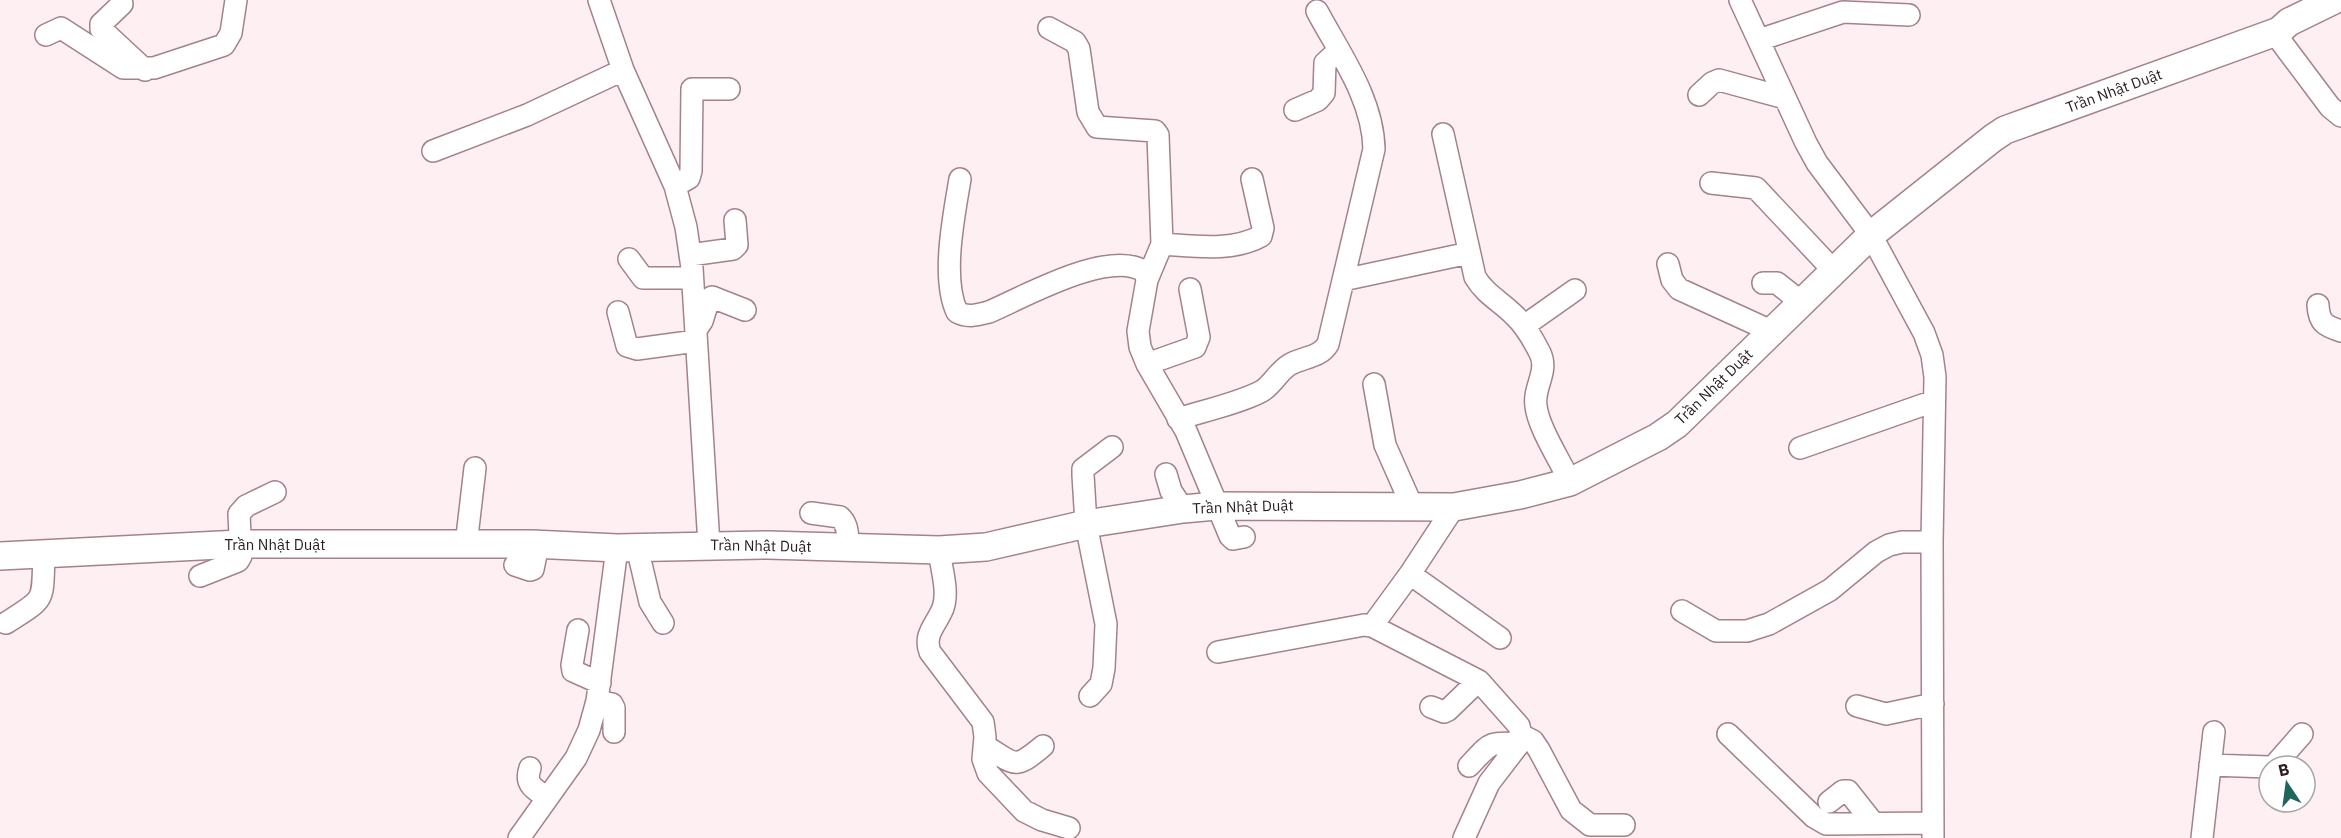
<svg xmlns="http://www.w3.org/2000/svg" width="2341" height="838" viewBox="0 0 2341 838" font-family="'IBM Plex Sans',sans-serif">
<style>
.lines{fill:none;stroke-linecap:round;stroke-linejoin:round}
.minor-casing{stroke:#a3838b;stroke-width:24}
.major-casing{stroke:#a3838b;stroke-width:30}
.minor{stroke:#fff;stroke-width:21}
.major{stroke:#fff;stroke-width:27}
.labels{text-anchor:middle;stroke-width:4.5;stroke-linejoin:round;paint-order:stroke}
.street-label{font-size:15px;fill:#291d20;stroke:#fff}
</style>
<rect width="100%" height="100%" fill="#feeff3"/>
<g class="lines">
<defs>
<path id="minor" d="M599,0l24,70 52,116 11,41 6,41 17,277
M1740,0l66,143 11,20 54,72 53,98 8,22 3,22 -3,165 1,296
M122,4l-21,20v5l44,41
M1049,28l26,14 4,7 9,63 9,15 58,4 3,4 4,109 -15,36 -9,51 2,16 7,17 39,67 44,105 3,3 11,-2
M2279,31l3,12 48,64 11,9
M46,35l15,-7 62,40h31l70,-23 7,-12 5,-33
M1759,40l84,-28 66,3
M1699,95l13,-12 7,-3 66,18
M1295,110l23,-10 6,-7 1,-30 13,-12
M1443,134l32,143c10,17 25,24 39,38 11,10 19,24 26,38 9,19 -7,34 -4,53 2,21 25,56 34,76
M433,151l94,-36 96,-45
M960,179c-6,36 -19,99 -3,133 11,6 20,3 32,0 37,-16 121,-64 156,-40l2,8
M1711,183l45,5 77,82
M675,186l14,-8 2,-7 1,-82h37
M1162,244c32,2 70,8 99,-8l2,-8 -11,-49
M690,255l43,-6 4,-4 -2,-25
M629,259l14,19h49
M1668,264l4,16 7,9 92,42
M1343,280l126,-27
M1763,283h14l24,19
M2318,305c1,18 7,21 23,26
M618,312l9,34 10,3 59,-8
M1524,326l51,-36
M698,327l4,-6 7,-22 3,-2 33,13
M1147,364l48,-17 4,-10 -9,-48
M1374,384l11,61 27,61
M1178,419c25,-8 62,-16 84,-28 10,-6 16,-19 27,-26 13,-8 31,-7 39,-21l46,-195c-1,-50 -34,-95 -57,-138
M1800,448l134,-47
M1166,474l5,17 12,18
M811,513l29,4c9,8 7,20 9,31
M466,545l9,-77
M637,547l13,55 13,21
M939,550c2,18 10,41 4,58 -6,16 -20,26 -13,44l53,70 2,15 -2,22 5,14 36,38 18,9 27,8
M515,565l15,5 3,-1 5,-24
M1410,574l90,64
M200,576l38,-15 3,-5 -2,-42 7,-8 29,-14
M1682,611l34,20h31l22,-7 61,-34 46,-38 13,-7 13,-3h30
M6,623c41,-26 36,-20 38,-69
M1372,626l38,-52 44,-67
M578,630l-6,35 1,6 27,12
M1218,652l146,-27 8,1 107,55 40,45 2,9 -2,9 -30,39 -25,55
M1090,696l11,-12 3,-16 2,-44 -20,-100 -3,-49v-6l29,-22
M597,701l15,3 2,4v24
M1857,706l29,8 47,-10
M1431,707l13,5 4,-2 30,-29
M1728,734l86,83 12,7 107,-1
M1521,735l12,6 6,9 32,60 19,15h34
M985,746c31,18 28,25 58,0
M2210,765l59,2
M1469,766c21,-22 19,-25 50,-22
M2274,766l28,-32
M530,768c-6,17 5,21 17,30
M1829,802l14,-11h5l26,33
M519,838l57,-80 13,-28 8,-29 20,-153
M2202,838l12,-106"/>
<path id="major" d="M0,556l240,-12h292l85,4 151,-3 171,5 47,-3 100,-23 97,-15 33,-3 238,1 66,-12 50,-13 88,-45 19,-13 194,-189 122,-97 12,-8 274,-99 10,-9 45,-22"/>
</defs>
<use href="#minor" class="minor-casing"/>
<use href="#major" class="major-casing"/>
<use href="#minor" class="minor"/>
<use href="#major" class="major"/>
</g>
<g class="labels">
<g class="street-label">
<text transform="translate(2114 91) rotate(-20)" y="5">Trần Nhật Duật</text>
<text transform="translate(1714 387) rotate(-44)" y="5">Trần Nhật Duật</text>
<text transform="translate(1243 507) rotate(-2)" y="5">Trần Nhật Duật</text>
<text x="275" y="550">Trần Nhật Duật</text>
<text transform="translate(761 546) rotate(1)" y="5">Trần Nhật Duật</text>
</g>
</g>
<g transform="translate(2287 784) rotate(347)"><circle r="28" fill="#ffffff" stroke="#a9a5a6" stroke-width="1.5"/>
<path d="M0-4.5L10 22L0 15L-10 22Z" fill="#1e665b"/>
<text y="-9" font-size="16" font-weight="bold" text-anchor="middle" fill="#291d20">B</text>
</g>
</svg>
